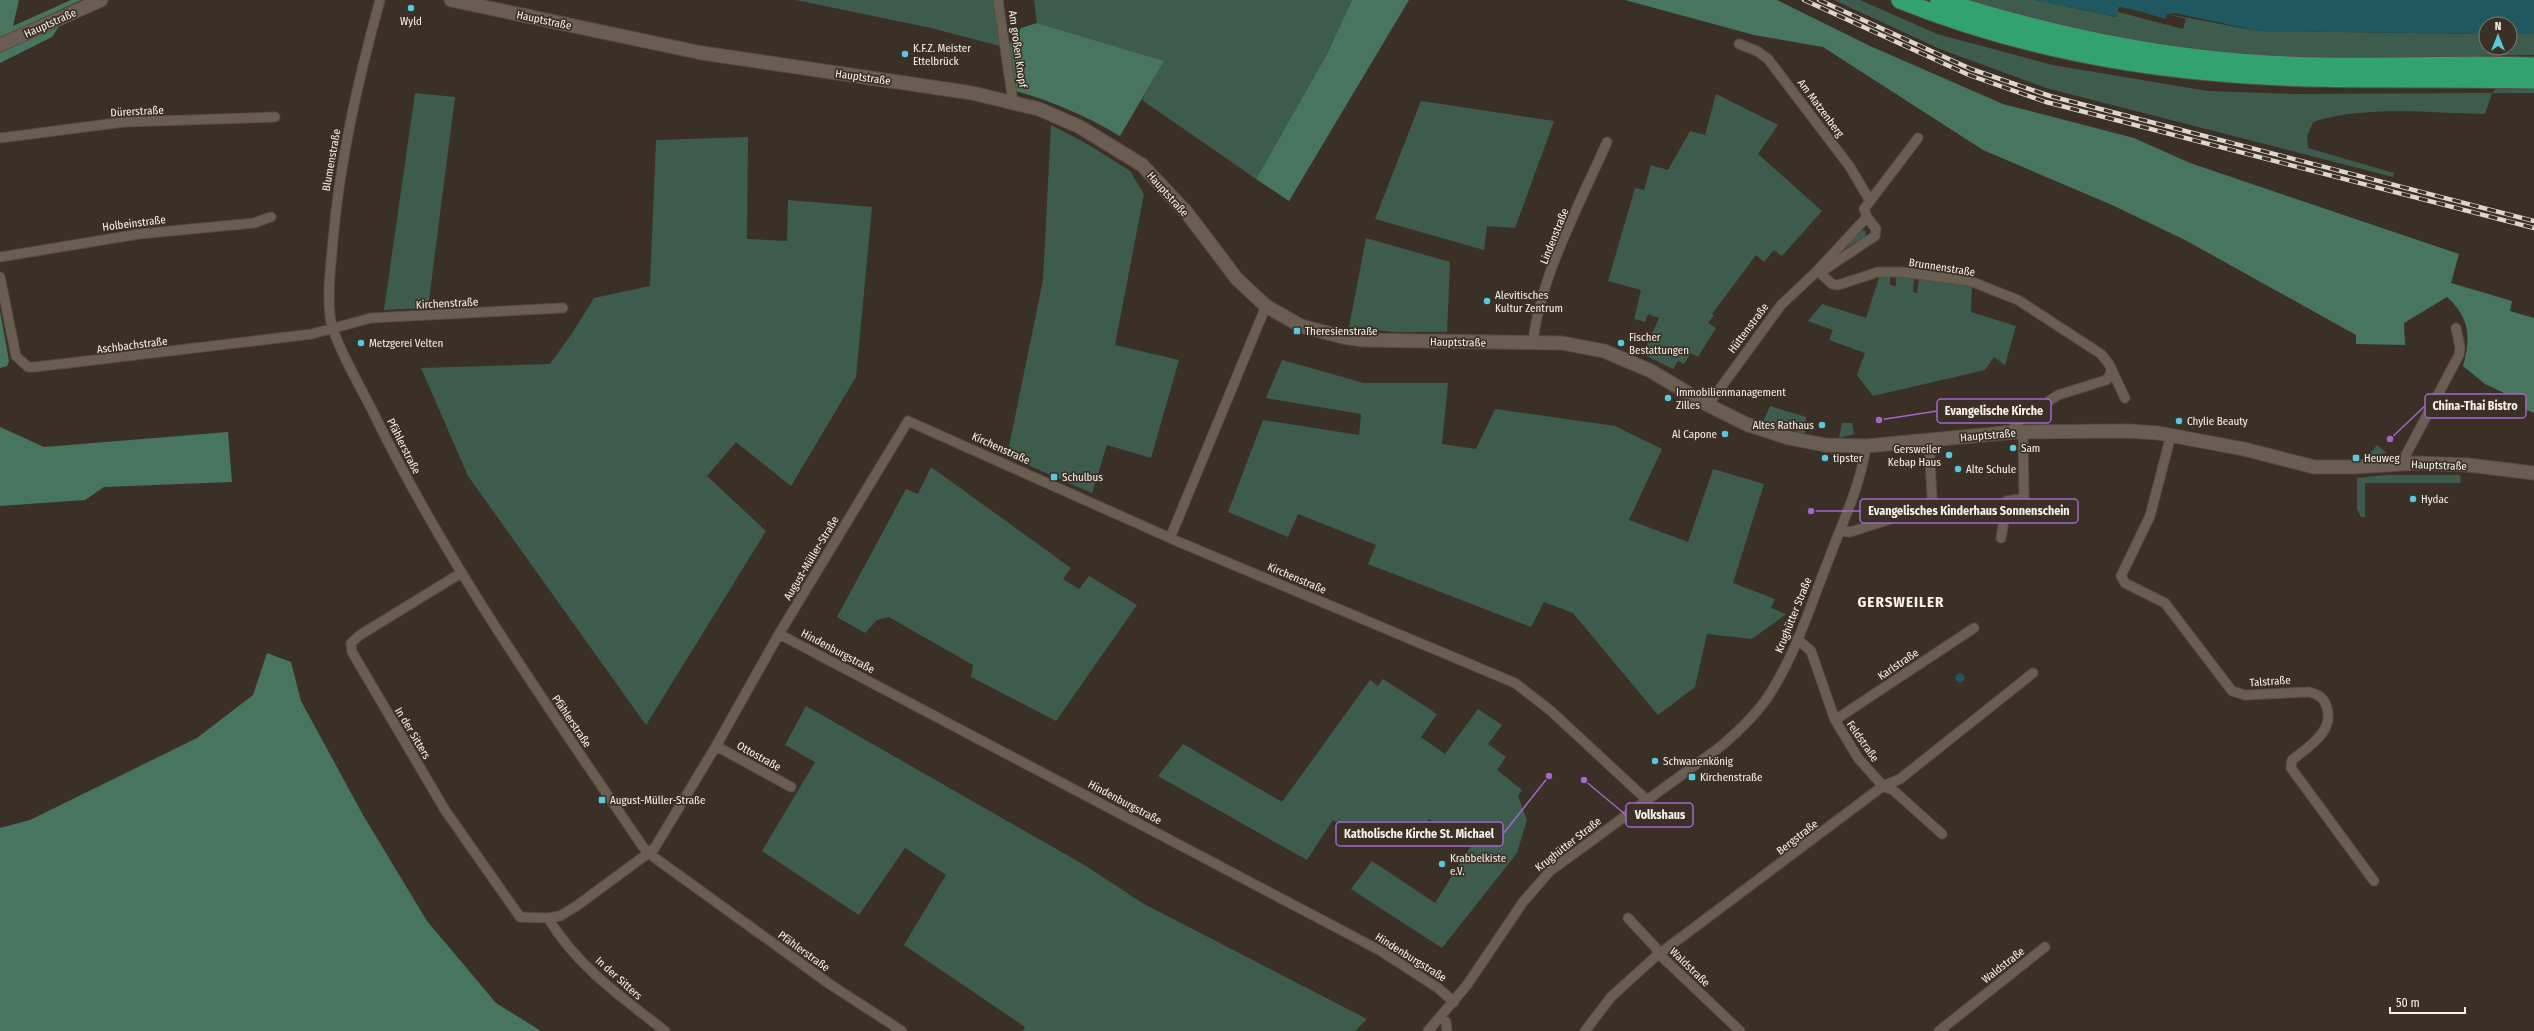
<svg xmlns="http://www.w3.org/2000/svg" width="2534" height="1031" viewBox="0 0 2534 1031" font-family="'Fira Sans Condensed',sans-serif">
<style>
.green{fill:#3d5c4d}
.forest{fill:#477560}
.water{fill:#1f5860}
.pier{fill:#3b3026}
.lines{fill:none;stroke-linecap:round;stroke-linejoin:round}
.street-casing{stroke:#564c43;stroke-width:11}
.secondary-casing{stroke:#564c43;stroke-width:15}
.highway-casing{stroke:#564c43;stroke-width:19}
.street{stroke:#6a5e53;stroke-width:9}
.secondary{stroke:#6a5e53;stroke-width:13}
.highway{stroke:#32a36e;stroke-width:17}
.rail-casing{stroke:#ddd5ce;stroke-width:4.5}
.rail{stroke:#3b3026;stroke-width:3;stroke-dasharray:9;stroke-linecap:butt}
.poi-dot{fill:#55cadf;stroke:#3b3026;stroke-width:1.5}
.labels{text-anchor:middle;stroke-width:3.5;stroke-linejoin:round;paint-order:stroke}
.street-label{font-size:11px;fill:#f9f2eb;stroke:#3b3026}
.poi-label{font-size:11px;fill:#f9f2eb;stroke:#3b3026;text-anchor:start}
.district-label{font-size:15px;font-weight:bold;letter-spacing:1px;fill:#f9f2eb;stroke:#3b3026}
.leader{fill:none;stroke:#a167cc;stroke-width:1.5}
.callout-dot{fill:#a167cc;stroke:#3b3026;stroke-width:1.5}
.callout{fill:#3b3026;stroke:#a167cc;stroke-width:1.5}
.callout-label{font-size:12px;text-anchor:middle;font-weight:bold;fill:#f9f2eb}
</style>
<rect width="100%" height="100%" fill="#3b3026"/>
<path class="green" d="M796,0h197l7,46 -69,-18z
M1034,0h318l-25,54 -71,125 -114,-79 21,-39 -126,-38z
M1834,0h26l77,34 116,31 155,26 87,3 197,-1 4,-4h38v4h-42l-7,21c-54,-1 -121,-9 -172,8l-6,15 1,11 86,25 -1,4 -347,-89 -106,-39z
M1958,0h78l80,17 2,-5 65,17 3,-10 -19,-5 91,17 228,3v14h24v-14h24v21l-244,4 -111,-6 -111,-22z
M415,93l40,4 -27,211 -44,2z
M1716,94l62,31 -20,29 64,57 -40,45 -8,-6 -10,12 -8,-7 -44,59 2,1 -6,8 8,5 -18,29 -7,-4 -7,11 -6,-3 -5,8 -30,-15 16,-36 -11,-4 -3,8 -11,-3 7,-29 -33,-9 27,-93 9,2 7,-25 17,5 22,-39 15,4z
M1421,101l133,20 -39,107 -28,-2 -3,24 -109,-31z
M1051,125l38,20 41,26 14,23 -29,151 64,15 -28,98 -44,-13 -15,48 -85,-37 36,-176z
M748,137l-1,102 40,2 1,-41 84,7 -16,170 -65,109 -55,-44 -29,34 59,55 -120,194 -178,-249 -47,-108 129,-4 23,-32 21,-34 56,-12 6,-146z
M1863,230l3,2 -1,5 -21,12 15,-18z
M1366,238l84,24 -3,70h-54l-44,-5z
M1880,275l10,1v9l6,1v-10l18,2 -1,14 4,1 2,-15 53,8 -1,26 45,14 -11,39 -11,-8 -9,13 -112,26 -16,-21 8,-22 -36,-13 4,-10 -25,-9 14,-17 44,14z
M1282,360l82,23h84l-6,61 34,5 19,-40 120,17 47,23 -33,71 59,22 25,-73 51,15 -31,99 42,16 -4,9 15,6 -34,25 -45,-5 -12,53 -37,28 -85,-102 -29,-11 -13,25 -163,-63 8,-19 -78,-31 -10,23 -60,-25 35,-92 96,15 2,-21 -95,-16z
M1770,406l36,11 -1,17 -42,-12z
M1842,423h10l2,11 -15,4z
M2377,445l10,8 -19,3z
M931,467l140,101 -8,11 16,10 10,-13 48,29 -81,116 -85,-44 2,-12 -84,-48 -12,3 -12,13 -28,-16 69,-128 12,5z
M2387,475h73l1,8h-96v34h-4l-4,-8v-31z
M1383,679l54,35 -16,23 24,17 33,-45 24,16 -14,19 18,13 -9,13 25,20 -4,6 9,24 -10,33 -75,95 -91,-59 21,-28 63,42 36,-57 -42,-27 -13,22 -27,-19 -15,22 -41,-24 -26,40 -149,-84 25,-32 99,58 88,-122 8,6z
M806,706l280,160 58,38 223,115 -12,12h-332l2,-4 -121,-82 42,-70 -41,-27 -46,67 -97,-64 53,-89 -30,-17z"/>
<path class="forest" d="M0,0h19l-6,26 58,-26h10l-81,38z
M1352,0h57l-120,201 -33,-22 71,-125z
M1625,0h152l93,46 133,58 131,34 56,25 269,91 -8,29 61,18 -2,10 24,7v95l-18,-7 1,-7 -32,-15 -22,-18c8,-29 7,-48 -16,-69l-43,26 1,22 -49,-1v-9l-171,-95 -73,-35 -129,-55 -160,-103 -69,-12z
M1037,23l127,38 -44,75c-34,-20 -66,-34 -104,-45l-7,-46 12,-17z
M60,25l-8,12 -52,26v-10z
M0,311l9,50 -2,5 -7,2z
M0,427l44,20 184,-15 4,50 -128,5 -19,13 -85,6z
M267,653l24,9 10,39 62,114 64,106 69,82 45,28h-541v-203l30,-8 167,-82 56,-43z"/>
<path class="water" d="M2036,0h498v34h-24v-10h-24v10l-228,-3 -83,-18 -8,1 -2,5 -46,-12 -2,10z
M1955.5 678a4.5 4.5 0 1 1 9 0a4.5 4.5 0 1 1-9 0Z"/>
<path class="pier" d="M2119,7l20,4 26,8 -1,2 -44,-11 -2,2z"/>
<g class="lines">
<defs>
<path id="street" d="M380,0c-22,79 -40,158 -47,240 -2,25 -6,51 -3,76 2,22 31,72 42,94 75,155 175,295 271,437l12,11 176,127 71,46
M998,0l15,102
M1739,44l18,7 11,8 82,108 20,34
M0,138l124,-16 151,-5
M0,257l139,-23 115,-11 17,-6
M1821,272l54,-36 1,-7 -9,-12
M1820,273l12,11 6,1 40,-13h23l69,9 48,19 83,54 8,10 16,34
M0,277l16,79 12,11h7l277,-33 59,-16 192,-10
M1533,343c6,-64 48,-142 74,-201
M1708,405l73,-100 35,-33 51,-55 -3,-8 54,-71
M2015,432v-8l43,-29 48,-15 3,-3 2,-7
M2171,435l-21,81 -29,60 4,7 40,20 67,88 13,4 64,-3c9,2 16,7 18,16 7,24 -19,39 -35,52l-1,8 83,113
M1929,441l4,74
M2401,464l58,-109 1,-8 -4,-19
M1840,530l10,2 50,-16 70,-2
M1170,538l96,-232
M2001,538l6,-37 17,-3 -1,-66
M461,573l-101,62 -9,8 1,9 93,158 75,107 28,1 12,-2 15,-9 79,-58 62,-103 63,-112 129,-213 271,121 336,141 36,28 97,90
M779,634l600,316 59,38 16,14
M1797,639l14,12 24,69 23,38 25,28 10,4 49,44
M1835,720l139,-92
M716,746l75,41
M548,918c28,47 74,80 117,113
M1628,918l28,30 3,6 81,77
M1441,1017l5,5 1,9
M1428,1031l39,-46 56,-83 27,-31 170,-124c19,-16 38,-34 51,-55 26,-41 41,-91 59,-136 13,-35 31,-72 36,-110
M1585,1031l26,-34 44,-40 228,-171 17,-7 133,-106
M1939,1031l106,-84"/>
<path id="secondary" d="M451,0l251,53 270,40 67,16 41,18 62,38 45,48 50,66 29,27 35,20 42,11 20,3 199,3 42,8 47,20 57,34 38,19 43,14 36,7 41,1 149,-14 113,-1 30,2 86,16 70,18h40l62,-4 52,2 66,8
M0,45l101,-45"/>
<path id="highway" d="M1900,0c105,42 220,66 333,74 100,8 201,3 301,6
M1939,0c95,30 190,52 289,61 102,10 204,2 306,5"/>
</defs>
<use href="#street" class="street-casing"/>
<use href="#secondary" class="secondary-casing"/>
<use href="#highway" class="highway-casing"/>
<use href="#street" class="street"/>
<use href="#secondary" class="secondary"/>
<use href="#highway" class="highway"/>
<defs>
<path id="rail" d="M1804,0l165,75 77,27 488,126
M1819,0l152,69 79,27 484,125"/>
</defs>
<use href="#rail" class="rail-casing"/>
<use href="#rail" class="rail"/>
</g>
<g class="poi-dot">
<circle cx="411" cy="8" r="4"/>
<circle cx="905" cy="54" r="4"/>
<circle cx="1487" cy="301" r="4"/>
<rect x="1293" y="327" width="8" height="8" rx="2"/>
<circle cx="361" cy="343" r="4"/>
<circle cx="1621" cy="343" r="4"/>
<circle cx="1668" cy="398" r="4"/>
<circle cx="2179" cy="421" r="4"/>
<circle cx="1822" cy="425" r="4"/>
<circle cx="1725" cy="434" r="4"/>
<circle cx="2013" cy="448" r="4"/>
<circle cx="1949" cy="455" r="4"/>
<circle cx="1825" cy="458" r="4"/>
<rect x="2352" y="454" width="8" height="8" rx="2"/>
<circle cx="1958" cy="469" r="4"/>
<rect x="1050" y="473" width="8" height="8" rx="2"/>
<circle cx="2413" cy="499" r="4"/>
<circle cx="1655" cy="761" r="4"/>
<rect x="1688" y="773" width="8" height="8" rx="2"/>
<rect x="598" y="796" width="8" height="8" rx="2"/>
<circle cx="1442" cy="864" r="4"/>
</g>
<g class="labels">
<g class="street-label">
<text transform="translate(544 20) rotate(12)" y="4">Hauptstraße</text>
<text transform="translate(50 23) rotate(-24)" y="4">Hauptstraße</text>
<text transform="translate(1018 49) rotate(82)" y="4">Am großen Knopf</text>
<text transform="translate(863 77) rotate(8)" y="4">Hauptstraße</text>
<text transform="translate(1821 108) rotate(53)" y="4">Am Matzenberg</text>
<text transform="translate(137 111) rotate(-3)" y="4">Dürerstraße</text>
<text transform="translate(331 160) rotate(-80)" y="4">Blumenstraße</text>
<text transform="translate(1168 194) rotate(48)" y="4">Hauptstraße</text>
<text transform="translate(134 223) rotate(-7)" y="4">Holbeinstraße</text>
<text transform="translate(1554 236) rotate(-68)" y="4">Lindenstraße</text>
<text transform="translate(1942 267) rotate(9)" y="4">Brunnenstraße</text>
<text transform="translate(447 303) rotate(-3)" y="4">Kirchenstraße</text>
<text transform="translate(1748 328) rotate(-53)" y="4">Hüttenstraße</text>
<text transform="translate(1458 342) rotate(1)" y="4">Hauptstraße</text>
<text transform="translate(132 345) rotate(-7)" y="4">Aschbachstraße</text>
<text transform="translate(1988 435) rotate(-5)" y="4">Hauptstraße</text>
<text transform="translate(404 446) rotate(63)" y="4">Pfählerstraße</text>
<text transform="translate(1001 448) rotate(24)" y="4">Kirchenstraße</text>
<text transform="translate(2439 465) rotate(2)" y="4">Hauptstraße</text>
<text transform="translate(811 558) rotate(-59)" y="4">August-Müller-Straße</text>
<text transform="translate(1297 578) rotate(23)" y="4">Kirchenstraße</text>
<text transform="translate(1793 615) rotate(-68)" y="4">Krughütter Straße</text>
<text transform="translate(838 651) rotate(28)" y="4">Hindenburgstraße</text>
<text transform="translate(1898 664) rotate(-34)" y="4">Karlstraße</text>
<text transform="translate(2270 681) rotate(-4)" y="4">Talstraße</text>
<text transform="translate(572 721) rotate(56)" y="4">Pfählerstraße</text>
<text transform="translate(413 733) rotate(59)" y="4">In der Sitters</text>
<text transform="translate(1863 741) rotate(55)" y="4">Feldstraße</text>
<text transform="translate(759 756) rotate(29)" y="4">Ottostraße</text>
<text transform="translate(1125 802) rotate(28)" y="4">Hindenburgstraße</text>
<text transform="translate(1797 837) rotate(-38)" y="4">Bergstraße</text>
<text transform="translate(1568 844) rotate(-38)" y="4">Krughütter Straße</text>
<text transform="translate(804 951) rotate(36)" y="4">Pfählerstraße</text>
<text transform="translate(1411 957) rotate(32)" y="4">Hindenburgstraße</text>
<text transform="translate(2003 965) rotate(-38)" y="4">Waldstraße</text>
<text transform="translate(1690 967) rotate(44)" y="4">Waldstraße</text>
<text transform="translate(619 978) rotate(42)" y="4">In der Sitters</text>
</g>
<g class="poi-label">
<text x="411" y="25" text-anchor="middle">Wyld</text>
<text x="913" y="52">K.F.Z. Meister<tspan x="913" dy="13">Ettelbrück</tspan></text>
<text x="1495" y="299">Alevitisches<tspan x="1495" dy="13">Kultur Zentrum</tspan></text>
<text x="1305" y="335">Theresienstraße</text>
<text x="1629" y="341">Fischer<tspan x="1629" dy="13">Bestattungen</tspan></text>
<text x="369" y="347">Metzgerei Velten</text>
<text x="1676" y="396">Immobilienmanagement<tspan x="1676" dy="13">Zilles</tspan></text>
<text x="2187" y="425">Chylie Beauty</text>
<text x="1814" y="429" text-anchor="end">Altes Rathaus</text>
<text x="1717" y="438" text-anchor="end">Al Capone</text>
<text x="2021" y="452">Sam</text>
<text x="1941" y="453" text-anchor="end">Gersweiler<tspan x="1941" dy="13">Kebap Haus</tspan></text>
<text x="1833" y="462">tipster</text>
<text x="2364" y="462">Heuweg</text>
<text x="1966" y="473">Alte Schule</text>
<text x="1062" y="481">Schulbus</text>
<text x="2421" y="503">Hydac</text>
<text x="1663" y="765">Schwanenkönig</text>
<text x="1700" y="781">Kirchenstraße</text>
<text x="610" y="804">August-Müller-Straße</text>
<text x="1450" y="862">Krabbelkiste<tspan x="1450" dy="13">e.V.</tspan></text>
</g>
<g class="district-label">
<text x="1901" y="607">GERSWEILER</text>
</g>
</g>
<path class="leader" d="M2390 439L2425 406M1879 420L1937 411M1811 511L1860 511M1584 780L1626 815M1549 776L1503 834"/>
<g class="callout-dot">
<circle cx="2390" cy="439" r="4"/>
<circle cx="1879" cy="420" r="4"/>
<circle cx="1811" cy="511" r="4"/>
<circle cx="1584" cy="780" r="4"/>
<circle cx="1549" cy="776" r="4"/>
</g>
<g class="callout">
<rect x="2425" y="394" width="101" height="24" rx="4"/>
<rect x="1937" y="399" width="114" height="24" rx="4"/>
<rect x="1860" y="499" width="218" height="24" rx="4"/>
<rect x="1626" y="803" width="67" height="24" rx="4"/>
<rect x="1336" y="822" width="167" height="24" rx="4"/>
</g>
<g class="callout-label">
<text x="2475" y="410">China-Thai Bistro</text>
<text x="1994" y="415">Evangelische Kirche</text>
<text x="1969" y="515">Evangelisches Kinderhaus Sonnenschein</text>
<text x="1660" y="819">Volkshaus</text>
<text x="1419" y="838">Katholische Kirche St. Michael</text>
</g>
<g transform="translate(2498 36)"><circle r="19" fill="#3b3026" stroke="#877e75"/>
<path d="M0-3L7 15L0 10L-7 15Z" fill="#55cadf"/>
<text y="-6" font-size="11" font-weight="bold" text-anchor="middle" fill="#f9f2eb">N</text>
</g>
<path d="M2390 1007v6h75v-6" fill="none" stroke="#f9f2eb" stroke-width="2"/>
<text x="2396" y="1007" font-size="12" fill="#f9f2eb" stroke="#3b3026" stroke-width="3" paint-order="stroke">50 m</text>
</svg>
